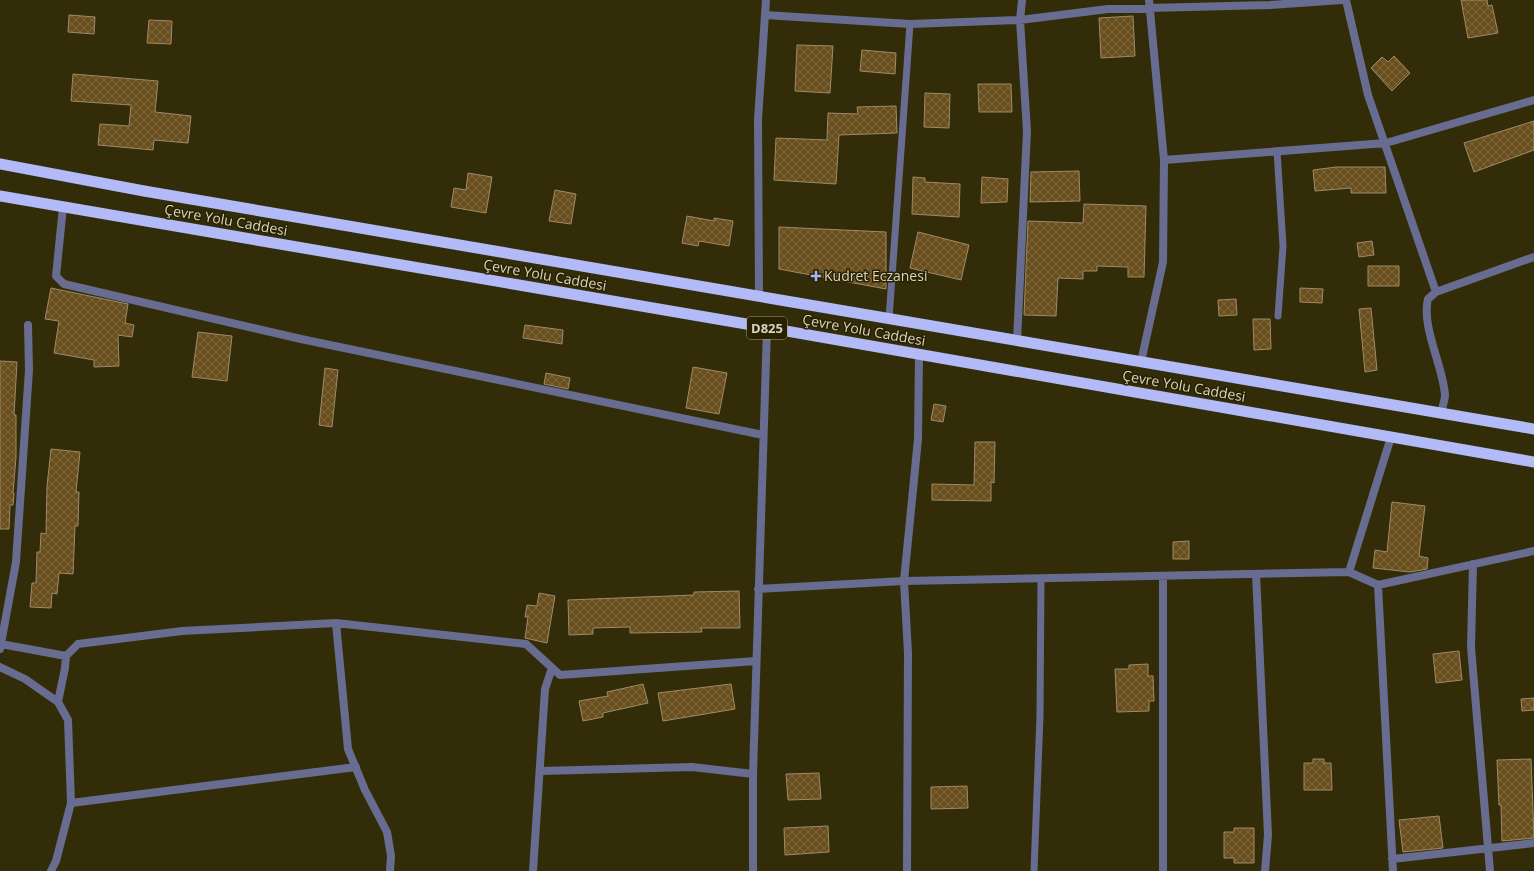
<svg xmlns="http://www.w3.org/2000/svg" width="1534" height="871" viewBox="0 0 1534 871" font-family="'Open Sans',sans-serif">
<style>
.building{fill:url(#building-cross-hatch);stroke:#9e8a69}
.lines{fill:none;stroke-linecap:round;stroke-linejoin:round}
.service{stroke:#686c90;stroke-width:7}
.minor{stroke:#686c90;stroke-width:8}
.trunk{stroke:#b2baf8;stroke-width:11}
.poi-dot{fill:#a8b0fc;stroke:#292200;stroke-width:1.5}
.labels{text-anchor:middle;stroke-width:3;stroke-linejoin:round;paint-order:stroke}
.shield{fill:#292200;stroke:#a39f87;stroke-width:1}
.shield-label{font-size:13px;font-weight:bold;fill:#d7d4c1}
.street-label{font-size:14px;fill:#d7d4c1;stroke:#292200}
.poi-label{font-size:14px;fill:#d7d4c1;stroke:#292200;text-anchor:start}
</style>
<defs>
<pattern id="building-cross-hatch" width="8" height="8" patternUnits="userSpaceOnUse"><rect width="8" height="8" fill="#6a4f1e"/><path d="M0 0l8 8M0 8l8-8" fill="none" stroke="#7f673d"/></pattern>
</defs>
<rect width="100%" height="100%" fill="#332c08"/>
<path class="building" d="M1461,0h26l1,6 4,-1 6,28 -30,5z
M69,15l26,2 -1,17 -26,-2z
M1133,16l2,40 -34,2 -2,-40z
M149,20l23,1 -1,23 -24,-1z
M797,45l36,1 -3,47 -35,-2z
M862,50l34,3 -1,21 -35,-3z
M1394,56l16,17 -18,18 -21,-23 11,-11 6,5z
M73,74l85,7 -3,31 36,4 -3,27 -34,-3 -1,10 -55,-5 2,-21 29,2 2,-21 -60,-4z
M978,84h33l1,28h-33z
M925,93l25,1 -1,34 -25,-1z
M896,106l1,27 -58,2 -3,49 -62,-4 2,-42 51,2 1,-27 30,1 -1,-7z
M1534,121v29l-60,22 -10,-29z
M1336,167h49l1,26h-35v-5l-36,3 -2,-21z
M1079,171l1,30 -50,1 1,-30z
M468,173l24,4 -6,36 -35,-6 3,-19 12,2z
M913,177l12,1v4l35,2 -1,33 -47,-3z
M982,177l26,2 -1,23 -26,1z
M555,190l21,4 -5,30 -22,-3z
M1084,204l62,2 -2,71h-16v-10l-31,-1v5h-14v8l-25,-1 -2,38 -32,-1 4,-94 55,2z
M687,216l27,5v-3l19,3 -4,25 -30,-5 -1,5 -16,-3z
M779,227l107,5v57l-107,-20z
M918,232l51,13 -8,35 -51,-12z
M1372,241l2,14 -15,2 -2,-14z
M1368,266h31v20h-31z
M51,288l77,16 -3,19 9,2 -2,12 -14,-2 1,31 -25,1v-7l-40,-7 5,-32 -14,-2z
M1300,288l23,1 -1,14 -22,-1z
M1236,299l1,16 -18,1 -1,-16z
M1371,308l6,62 -12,2 -6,-63z
M1253,319h17l1,30 -17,1z
M525,325l38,5 -1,14 -39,-6z
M198,332l34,4 -5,45 -35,-4z
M0,361l17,1 -3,53h2v42l-3,36h1l-1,12h-3l-1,24h-9z
M693,367l34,6 -8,41 -33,-6z
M325,368l13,2 -6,57 -13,-2z
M546,373l24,5 -2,11 -24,-5z
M934,404l12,2 -3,16 -12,-2z
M975,442h20l-1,41 -3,-1v19l-59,-1v-16l42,1z
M51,449l29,3 -4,40h3l-1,34h-3l-2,48 -14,-1 -2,21 -5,-1 -1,15 -21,-1 2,-24h4l1,-31h3l1,-19 5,1 1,-48z
M1392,502l33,4 -6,50 9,2 -1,11 -17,3 -37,-4 2,-18 12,2z
M1189,541v18h-16v-17z
M739,591l1,37h-39l1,4 -72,1v-6l-37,1v6l-24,1 -1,-35 126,-5v-3z
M539,593l16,3 -8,47 -22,-5 3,-21h-3l2,-12 10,1z
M1459,651l3,29 -26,3 -3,-29z
M1148,664v12h5l1,25h-5v10l-32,1 -2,-43h14v-4z
M643,684l5,19 -45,10v4l-20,4 -4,-20 29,-5 -1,-4z
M731,684l4,25 -72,12 -5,-28z
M1534,698v12l-12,1 -1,-12z
M1313,759h11v4h7l1,27h-28v-27h9z
M1531,759l3,79 -32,3 -1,-36h-2l-2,-45z
M819,773l2,26 -33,1 -2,-26z
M967,786l1,22 -37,1v-22z
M1439,816l4,32 -40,4 -4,-32z
M828,826l1,26 -44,3 -1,-27z
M1234,828h20v35h-20v-5h-10v-26h10z"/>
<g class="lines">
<path class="service" d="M1277,151l6,95 -5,70
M889,319l21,-295
M1034,871l6,-155 1,-138"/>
<path class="minor" d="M1346,0l22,95 68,197
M765,15l145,9 110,-4 88,-11 162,-4 72,-5
M1164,160l222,-17 148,-43
M63,207l-7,69 8,8 237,55 462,96
M759,296l-1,-177 8,-119
M1017,341l10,-210 -7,-111 2,-20
M1141,362l22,-100 1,-102 -15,-160
M1441,413c1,-6 4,-12 4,-18 -2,-29 -24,-69 -17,-96l8,-7 98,-35
M1473,564l-2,83 19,224
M1349,572l29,13 156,-34
M1256,574l12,261 -3,36
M1163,576v295
M1378,585l15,286
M758,589l146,-8 445,-9 42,-135
M1,644l65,12
M0,649l16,-87 13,-192 -1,-45
M0,667l25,12 33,23 10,18 3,83 -15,58 -5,10
M58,702l7,-34 1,-12 12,-12 104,-13 154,-8
M540,771l152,-4 61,7
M71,803l285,-36
M1392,859l142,-16
M390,871l1,-15 -4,-24 -22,-42 -17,-41 -12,-126 190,21 34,31 196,-14
M533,871l12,-182 7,-21
M753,871v-97l14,-446
M907,871l1,-218 -4,-72 14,-142 1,-84"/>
<path class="trunk" d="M0,164l144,27 1390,238
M0,196l752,129 782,137"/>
</g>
<path class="poi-dot" d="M814 270h4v4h4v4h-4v4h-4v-4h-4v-4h4z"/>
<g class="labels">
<rect class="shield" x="747" y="317" width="40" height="22" rx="3"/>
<g class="shield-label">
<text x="767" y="333">D825</text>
</g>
<g class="street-label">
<text transform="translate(226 220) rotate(10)" y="5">Çevre Yolu Caddesi</text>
<text transform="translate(545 275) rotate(10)" y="5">Çevre Yolu Caddesi</text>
<text transform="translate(864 330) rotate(10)" y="5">Çevre Yolu Caddesi</text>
<text transform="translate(1184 386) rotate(10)" y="5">Çevre Yolu Caddesi</text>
</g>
<g class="poi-label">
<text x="824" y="281">Kudret Eczanesi</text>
</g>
</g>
</svg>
